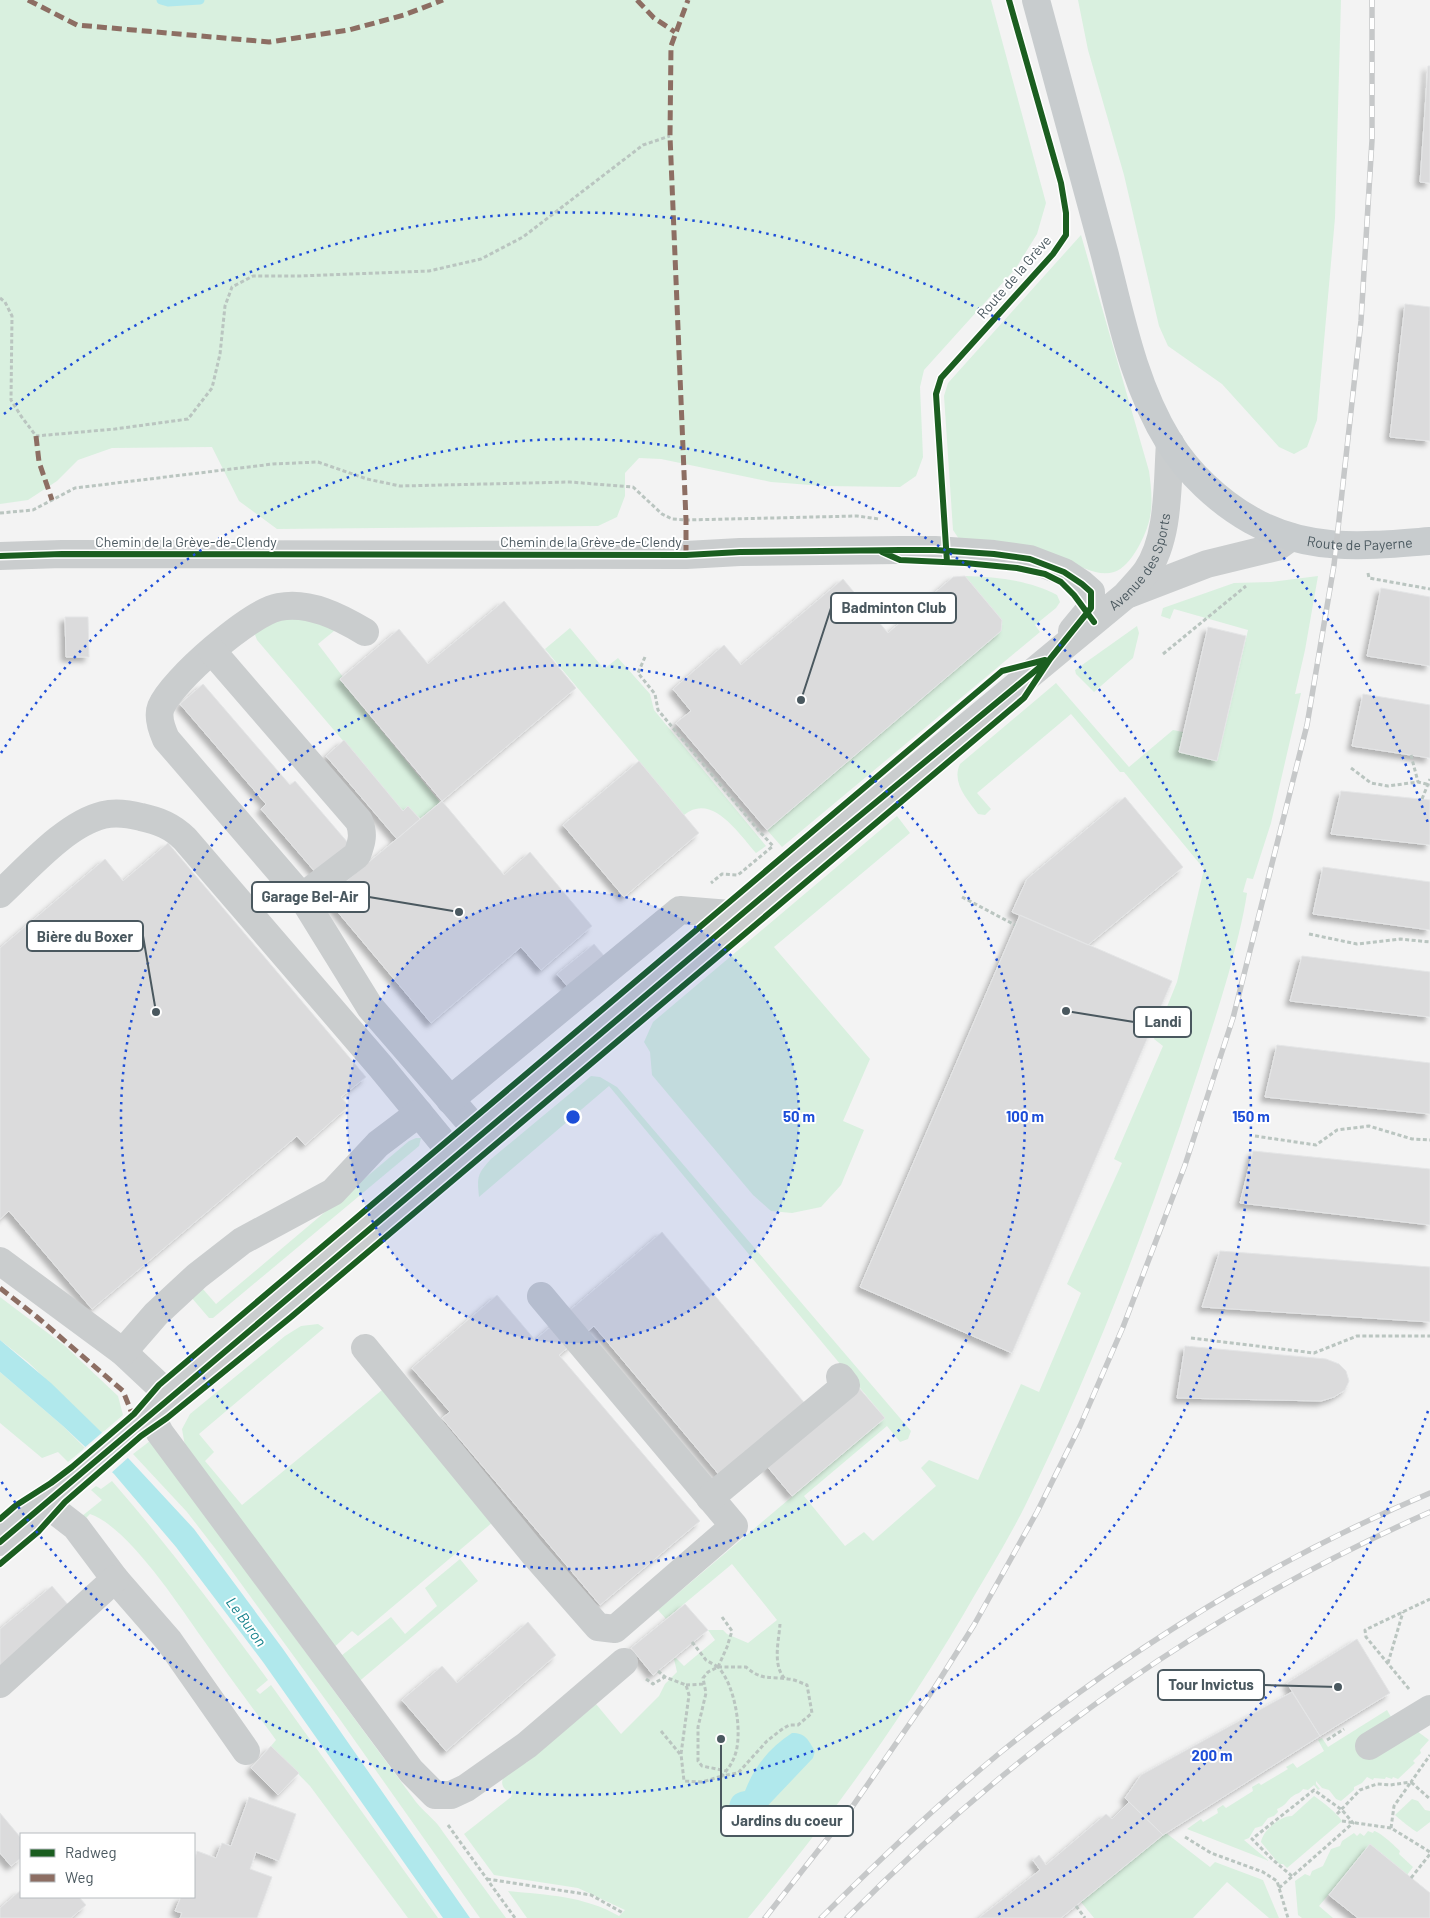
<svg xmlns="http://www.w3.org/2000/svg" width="1430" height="1918" viewBox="0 0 1430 1918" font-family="Barlow,sans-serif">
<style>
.green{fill:#d9f0df}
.water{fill:#b0e8ec}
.pier{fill:#f3f3f3}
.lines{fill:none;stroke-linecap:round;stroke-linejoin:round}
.stream{stroke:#b0e8ec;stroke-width:9}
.building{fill:#dbdbdc;stroke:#e4e5e6;filter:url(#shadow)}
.path{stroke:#bac5c0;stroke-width:3;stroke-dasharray:4 2.5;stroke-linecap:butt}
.minor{stroke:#cacdce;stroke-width:28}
.major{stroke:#c8ccce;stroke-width:28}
.rail-casing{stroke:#c6c8c9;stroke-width:5.5}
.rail{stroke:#fff;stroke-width:4;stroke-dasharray:11;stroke-linecap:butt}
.quiet{stroke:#8d6e63;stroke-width:5;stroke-dasharray:10 5;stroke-linecap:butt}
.cycleway-casing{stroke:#fff;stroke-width:9}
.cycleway{stroke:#1b5e20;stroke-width:6}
.ring{fill:none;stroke:#1d4ed8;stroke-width:2.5;stroke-dasharray:2.5 5}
.labels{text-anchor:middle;stroke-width:4;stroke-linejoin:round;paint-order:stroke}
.street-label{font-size:14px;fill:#4a585f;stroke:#fff}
.water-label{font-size:15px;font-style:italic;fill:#13818b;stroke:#fff}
.centre{fill:#1d4ed8;stroke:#fff;stroke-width:2.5}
.ring-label{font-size:15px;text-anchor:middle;font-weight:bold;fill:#1d4ed8;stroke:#fff;stroke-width:4;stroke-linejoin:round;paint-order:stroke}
.leader{fill:none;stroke:#4a585f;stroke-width:2}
.callout-dot{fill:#4a585f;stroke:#fff;stroke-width:2}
.callout{fill:#fff;stroke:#4a585f;stroke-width:2}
.callout-label{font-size:15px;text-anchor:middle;font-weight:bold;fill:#4a585f}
</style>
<defs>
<filter id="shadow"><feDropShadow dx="-4.5" dy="4.5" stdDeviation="2.5" flood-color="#0004"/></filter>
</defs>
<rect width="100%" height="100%" fill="#f3f3f3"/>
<path class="green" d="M0,0h991l55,203 -9,31 -21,34 -92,102 -4,17 3,70 -7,19 -16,11 -76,-1 -53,-4 -110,-23 -22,-1 -14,15v23l-8,21 -19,9 -321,3 -38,-28 -27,-54 -100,1 -34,12 -21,21 -29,19 -28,4z
M1078,0h263l-6,218 -18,202 -10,27 -13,7 -15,-7 -57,-63 -54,-38 -9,-20 -35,-151 -36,-125z
M1081,235l68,236c2,15 4,31 1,46 -3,17 -19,50 -36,55 -16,5 -33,-6 -48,-10 -34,-9 -70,-13 -105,-20l-8,-12 -9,-134 4,-13z
M965,576c32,1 64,4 92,19l3,7 -4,6 -21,17 5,7 -258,215 -15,-17 234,-199 1,-11z
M1318,576l-13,74 -10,44 6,-1 -30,130 -18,56 -6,-1 -4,14 4,1c-4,27 -11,52 -18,79 -15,52 -32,103 -49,154 -44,129 -95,258 -155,380 -19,38 -42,74 -63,111 -63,106 -135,206 -214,301h-221l-19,-27c40,4 76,5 111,25l6,-6 -47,-22 -84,-13 -30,-41 47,-37 1,-3c-2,-2 -5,-3 -7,-5 -10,-10 9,-24 15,-31l6,5 70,-59 25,30 38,-38 6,-12 12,-12 -3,-13 2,-1 8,8 31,-26 -7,-10h15l4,4 21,9 29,-23 -45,-56 -66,55 -8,-9 227,-192 -276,-332 -130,111c-2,-20 -2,-23 12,-38l100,-83 9,1 17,10 294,344 -3,8 -8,3 -13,-16 -83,70 41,50 19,-14 9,9 63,-55 -15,-18 8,-8 49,20 43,-96 18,8 42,-99 -14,-9 55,-121 -8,-4 49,-113 -9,-7 23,-57 27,-113 -80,-97h-4l-49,-58 -94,79 14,16 -6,6 -7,-1c-10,-14 -27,-31 -18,-50l96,-81 73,84 44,-37 10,2 -4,20 38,9 31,-131 -74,-21 -4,10 -9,-3 2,-8 71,-25 37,-1z
M313,614l21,17 -16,13 25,33 -3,3 100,122 -20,17 -12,-13 -5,5 -146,-171 -3,-8 9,-10z
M1137,626l2,7 -6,25 -39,34 -18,-18 -1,-4z
M570,628l34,41 14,-11 32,36 4,16 112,136 -10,7c-17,-19 -44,-61 -72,-38l-139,-166z
M897,816l13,17 -136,114 96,112 -27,62 21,9 -23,55 -20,22 -29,6 -21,-2 -18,-16 -101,-120 -2,-23 -6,-10 9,-20z
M416,1138h5l-2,8 -206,172h-4l-18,-21 11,-9 14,16 193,-163z
M0,1297l65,49 53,50 5,19 -21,18 -74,-71 -28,-22z
M318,1324l6,4 -125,106 15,18 -9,9 37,44 140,-115 111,132 -135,114 -6,-5 -22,20 -145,-205 -3,-17 8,-15 95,-78 16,-10z
M0,1372l63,54 22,22 -17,14 -10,-10 -16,6 -42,-35z
M150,1441l266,361c9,11 20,18 27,30l63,86h-26l-139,-197 -120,-165 -34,-44 -54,-58z
M112,1481c56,64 105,130 156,199l-12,10 4,4 11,-9 167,233h-30l-98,-132 -39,-40 5,-6c-25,-34 -50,-68 -74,-102 -24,-34 -74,-111 -112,-124l-5,5 -3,-3 20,-16 -11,-10 5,-4 5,3z
M460,1559l18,22 -122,103 -19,-25 54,-42 14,17 32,-28 -12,-18z
M1387,1710l4,7 26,14 12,9 -9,10 1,3 -8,8 2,2 -17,16 -5,-2 -1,2 -6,-2 -1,2 -11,-1 -1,2 -6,-3 -5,6 -8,4v3l-13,11 -5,-2 -7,-9 -7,-2 -6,-7v3l4,5 -2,1 -4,-5 -6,5 -5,-1c-3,5 -6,4 -10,7 -7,5 -6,9 -16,13l1,3 -4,4 -6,2 -6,8 -7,2 -6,10 -5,2 25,21 -82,-32 14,-10 2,3 15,-9 -1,-4 6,-4 3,3 27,-17 -1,-4 7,-4 2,2 27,-16 -2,-2 7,-4 4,5 27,-17 -6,-11 4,-2 6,9z
M1314,1796c9,6 22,16 28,25l-55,47 -4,-4h-4l-18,-22c2,-12 19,-26 31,-26z
M1412,1799l6,2 7,9 5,1v11l-13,10c-4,-2 -19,-14 -22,-17z
M1368,1831l5,2 1,-2c6,1 21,15 26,20l-1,3 14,13 -6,8 -37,-30 -51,61 14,12h-31l-4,-3 -3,-34 10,-7 5,2 2,-5 11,-5 8,-17 9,-3 2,-5 12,-8 3,3 3,-3 4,3z
M1166,1833l44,34 5,-5 48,18 16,38h-10l-42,-36 -34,36h-99l-13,-16z"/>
<path class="water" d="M0,1340l51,43 78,76 65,70 89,120 187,269h-27l-180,-256 -87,-115 -62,-73 -51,-48 -63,-54z
M792,1733c14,0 16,7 23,18l-2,7 -55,58 -8,14c-20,1 -32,-36 -5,-39 9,-24 25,-44 47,-58z"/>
<path class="pier" d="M104,1431l26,25 -20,18 -27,-25z"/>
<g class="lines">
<path class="stream" d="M161,0l7,2 32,-2"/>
</g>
<path class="building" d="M1428,66h2v117l-10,-1z
M1405,304l25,3v134l-40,-4z
M965,576l37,44 -1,11 -234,199 -91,-107 15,-12 -18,-22 51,-44 17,20 102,-86 45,54 65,-56z
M1381,588l49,9v69l-63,-10z
M504,601l72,87 -134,113 -102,-122 59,-50 29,35z
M65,617h23l1,40h-23z
M1208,627l38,9 -29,125 -38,-9z
M203,684l87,101 5,-4 54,63 -33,29 -55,-64 5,-5 -86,-100z
M1363,694l67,11v53l-78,-12z
M344,740l59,71 5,-5 12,13 -23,20 -71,-83z
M639,761l60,72 -75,64 -61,-72z
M1341,791l89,9v45l-99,-11z
M1125,797l58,70 -95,78 -76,-33 15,-33z
M442,801l62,74 26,-23 62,74 -51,44 -20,-23 -90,76 -105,-125z
M168,843l198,234 -25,20 8,9 -44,39 -8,-9 -205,173 -83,-98 -9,8v-271l105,-89 18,22z
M1323,867l107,15v48l-117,-16z
M1020,915l152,66 -160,372 -152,-66z
M594,944l17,20 -37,30 -17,-20z
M1302,956l128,16v45l-140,-16z
M1277,1045l153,18v51l-165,-17z
M1253,1151l177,18v56l-190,-22z
M662,1232l145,174 -86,71 -127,-151 -35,29 141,166 -100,84 -158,-187 8,-6 -38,-44 85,-73 38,45z
M1220,1251l210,16v55l-228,-15z
M1185,1346l141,13 13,5 7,7 3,10 -4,9 -11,7 -13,4 -144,-3z
M859,1388l26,30 -93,78 -26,-31z
M52,1586l18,21 -70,59v-37z
M685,1604l23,26 -55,45 -22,-27z
M528,1622l28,33 -110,96 -44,-51 40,-34 15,17z
M1357,1639l33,54 -70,43 -33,-53z
M1292,1692l28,44 -157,99 -38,-37 16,-23z
M271,1746l28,27 -21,22 -27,-27z
M249,1797l47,17 -17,47 -23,-9 -6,17 22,8 -15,41h-77l2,-5 -7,-2 6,-14h13v-36l3,-10 19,7 6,-15 9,3z
M1129,1802l34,33 -102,83h-82l61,-48 -7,-10 6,-5 7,10 60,-51 6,5z
M0,1813l21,25v20l-10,8 -11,-13z
M1370,1844l60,49v25h-72l-29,-23z
M21,1890v7h58l7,8 -15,13h-71v-10z"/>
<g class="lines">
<path class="path" d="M0,298l5,4 7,14 -1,84 10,16 15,20 79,-7 73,-10 24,-31 8,-34 5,-48 7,-19 21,-11h46l130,-5 52,-12 42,-22 120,-92 27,-9
M0,513l33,-3 42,-22 198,-24 45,-2 49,17 33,7 170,-4 63,5 29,27 10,5 14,1 171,-4 22,3
M1368,573l1,5 61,11
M1163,654l83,-68
M645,657l-7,16 17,21 3,16 101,121 14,15 -35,29 -16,-1 -11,9
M1411,755l7,27
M1351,768l20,15 17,3 30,-4 12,3
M1422,799l8,-20
M962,897l53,28
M1309,934l48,10 43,-5 30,3
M1255,1136l61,9 21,-15 32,-4 43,13 18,1
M1191,1338l123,15 43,-17h73
M780,1624c-1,16 -8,41 5,55
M692,1642l14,18 12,7 -10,5 -5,6 3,15 -8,34v34l4,5 25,5
M1388,1663l15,-51
M718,1667h28c16,14 23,9 42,12 6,0 13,4 19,6l5,28 -14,12h-9l-8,5 -14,11 -29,32 -16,3c7,-8 11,-14 14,-24 6,-23 -1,-67 -18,-85z
M718,1667l9,-20 5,-16 -10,-14
M658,1671l7,6 21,8 3,10 -8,59 3,27 18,1 20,-6
M646,1679l7,5 12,-7
M686,1685l18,-1
M1409,1689l-43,-52 -1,-7 65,-31
M661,1731l19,23
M1327,1740l17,-11
M1337,1814l23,-24 17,-6 13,1 21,-3 19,-27
M1342,1821l49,7 39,24
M448,1825l67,93
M1391,1828l3,-22 17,-24 19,17
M1185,1837l26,16 52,19 14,9 11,37
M1411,1878l19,-24
M487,1879l104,16 32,18
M1279,1888l74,-65 -11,-13 -28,-20 -62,49 21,21 20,17
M1076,1906l9,12"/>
<g class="minor">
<path d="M0,556l62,-2 624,1 54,-3 160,-2h35l59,4 36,5 34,13 18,12 9,8v16l-19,23"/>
<path d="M1129,594l78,-30 70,-17 14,-10"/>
<path d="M365,632c-25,-15 -56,-31 -86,-25 -28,5 -107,73 -118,100 -4,10 1,23 5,32l136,158 68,110 111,128"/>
<path d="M212,651l147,170c5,13 3,21 -2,34l-55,42"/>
<path d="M0,894c28,-26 66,-70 103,-79 13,-3 26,-1 38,2 18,4 31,9 44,22l196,228 74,90"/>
<path d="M450,1100l230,-190 62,5"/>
<path d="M0,1261l123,91 48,45"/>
<path d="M365,1348l168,205 65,74 17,2 119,-103 -193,-230"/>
<path d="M123,1352l33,-38 41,-38 45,-35 91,-49 45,-48 41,-31"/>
<path d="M151,1416l9,17 251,338 24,24h16l15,-7 61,-43 97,-83"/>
<path d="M710,1498l136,-113 -6,-8"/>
<path d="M45,1503l31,24 39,52 54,62 77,110"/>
<path id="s1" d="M0,1542l794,-672 332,-275c6,-7 14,-15 20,-23 24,-34 21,-89 24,-129"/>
<path d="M0,1684l115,-105"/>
<path d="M1369,1746l61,-37"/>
</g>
<path class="major" id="s2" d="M1036,0c23,85 46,170 69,255 16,63 29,130 64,187 19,31 50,60 82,78 58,33 116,26 179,21"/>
<defs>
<path id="rail" d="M765,1918l85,-108 85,-123 39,-62 63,-113 43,-86 43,-99 62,-162 48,-147 74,-293 27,-160 27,-244 11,-181v-140
M821,1918c58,-58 117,-114 180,-166 130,-104 275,-194 429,-259
M847,1918c171,-173 360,-307 583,-406"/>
</defs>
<use href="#rail" class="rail-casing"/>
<use href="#rail" class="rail"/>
<path class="quiet" d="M28,0l49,25 192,17 80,-12 55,-15 39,-15
M637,0l17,18 21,14
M36,436l3,26 13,38
M686,555v-35l-16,-384 1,-90 17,-46
M0,1288l37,29 86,74 8,20"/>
<defs>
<path id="cycleway" d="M882,552l18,8 65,3 52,5 28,6 16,8 13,13 20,27
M0,556l62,-2 624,1 54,-3 160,-2h35l59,4 36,5 34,13 18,12 9,8v16l-41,51 -26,39 -733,619 -124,101 -26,18 -76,66 -27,30 -38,32
M947,562l-11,-168 5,-16 112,-124 13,-19v-22l-5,-30 -52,-183
M0,1519l15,-13 36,-23 21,-16 62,-53 25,-29 843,-714 43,-11
M0,1542l794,-672 247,-204"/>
</defs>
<use href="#cycleway" class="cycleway-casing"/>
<use href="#cycleway" class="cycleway"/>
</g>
<circle cx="573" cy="1117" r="226" fill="#1d4ed8" fill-opacity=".12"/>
<g class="ring">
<circle cx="573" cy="1117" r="226"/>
<circle cx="573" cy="1117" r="452"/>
<path d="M1 753A678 678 0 1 1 1 1481"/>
<path d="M1428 1411A904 904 0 0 1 997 1915M4 414A904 904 0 0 1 1428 823"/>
</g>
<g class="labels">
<g class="street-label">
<text transform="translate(1014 277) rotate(-49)" y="5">Route de la Grève</text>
<text dy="5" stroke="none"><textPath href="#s2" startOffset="690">Route de Payerne</textPath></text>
<text x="186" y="547">Chemin de la Grève-de-Clendy</text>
<text x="591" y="547">Chemin de la Grève-de-Clendy</text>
<text dy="5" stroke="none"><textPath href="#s1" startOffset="1508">Avenue des Sports</textPath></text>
</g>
<g class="water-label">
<text transform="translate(246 1622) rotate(54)" y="5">Le Buron</text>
</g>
</g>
<circle cx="573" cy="1117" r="8" class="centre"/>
<g class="ring-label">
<text x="799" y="1122">50 m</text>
<text x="1025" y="1122">100 m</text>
<text x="1251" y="1122">150 m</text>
<text x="1212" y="1761">200 m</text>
</g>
<path class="leader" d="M801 700L831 608M459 912L369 897M156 1012L143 936M1066 1011L1134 1022M1338 1687L1264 1685M721 1739L721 1821"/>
<g class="callout-dot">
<circle cx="801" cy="700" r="5"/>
<circle cx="459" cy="912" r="5"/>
<circle cx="156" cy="1012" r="5"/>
<circle cx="1066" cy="1011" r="5"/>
<circle cx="1338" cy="1687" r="5"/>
<circle cx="721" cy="1739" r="5"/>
</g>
<g class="callout">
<rect x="831" y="593" width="125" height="30" rx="5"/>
<rect x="252" y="882" width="117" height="30" rx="5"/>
<rect x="27" y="921" width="116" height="30" rx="5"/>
<rect x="1134" y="1007" width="57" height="30" rx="5"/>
<rect x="1158" y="1670" width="106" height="30" rx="5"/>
<rect x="721" y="1806" width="132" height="30" rx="5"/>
</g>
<g class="callout-label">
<text x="894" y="613">Badminton Club</text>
<text x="310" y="902">Garage Bel-Air</text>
<text x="85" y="942">Bière du Boxer</text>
<text x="1163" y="1027">Landi</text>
<text x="1211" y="1690">Tour Invictus</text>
<text x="787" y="1826">Jardins du coeur</text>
</g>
<rect x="20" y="1833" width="175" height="65" fill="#ffffff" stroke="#b7bcbf"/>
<rect x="30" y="1849" width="25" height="8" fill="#1b5e20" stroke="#b7bcbf"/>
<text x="65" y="1858" font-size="15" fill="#4a585f">Radweg</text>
<rect x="30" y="1874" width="25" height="8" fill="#8d6e63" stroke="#b7bcbf"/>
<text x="65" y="1883" font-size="15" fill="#4a585f">Weg</text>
</svg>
